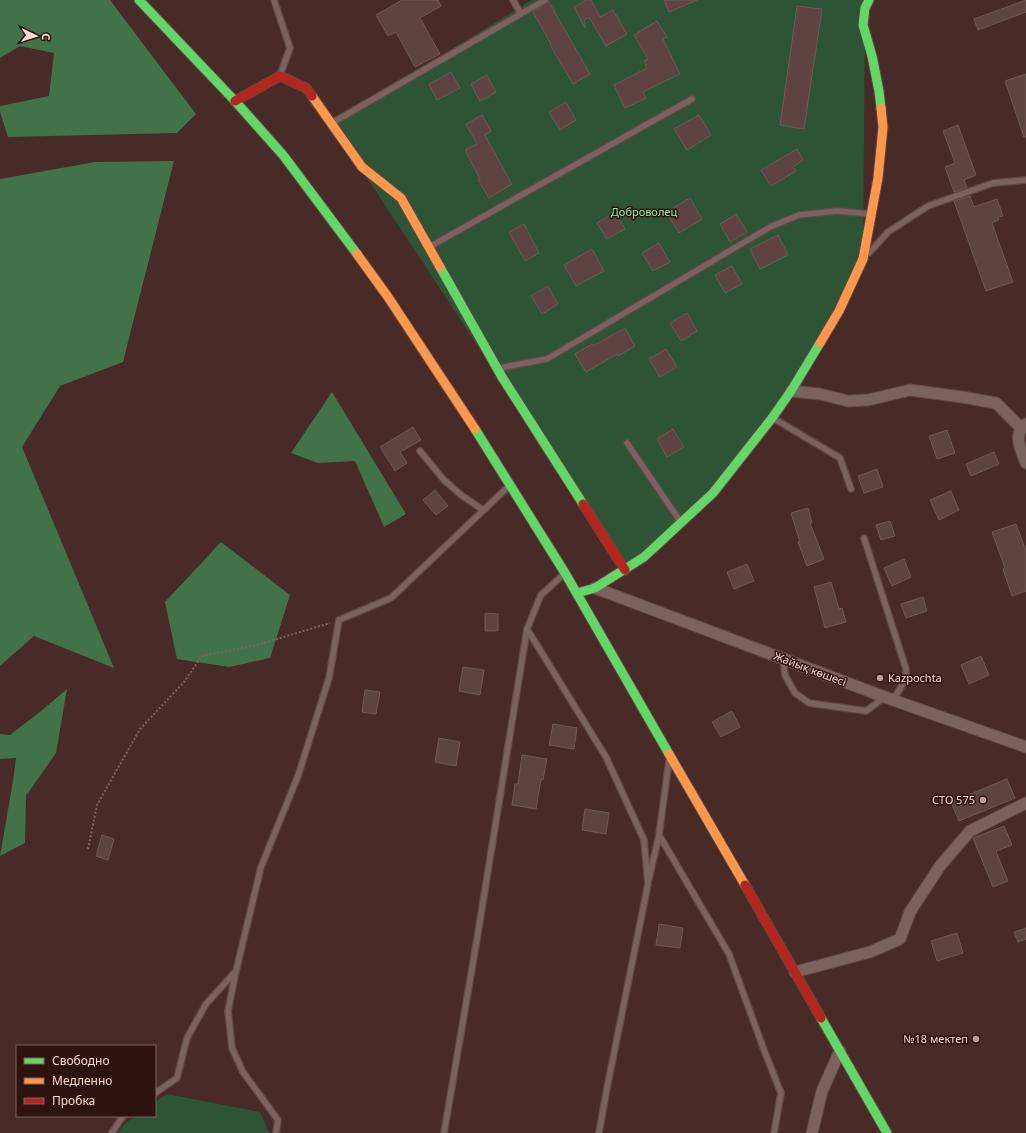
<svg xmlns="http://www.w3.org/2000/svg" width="1026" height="1133" viewBox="0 0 1026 1133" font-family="'Noto Sans',sans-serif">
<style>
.green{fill:#2d5535}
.forest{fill:#417249}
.building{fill:#5d4440;stroke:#725854}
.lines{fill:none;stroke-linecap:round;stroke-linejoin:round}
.lane-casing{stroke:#624744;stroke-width:8}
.street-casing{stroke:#624744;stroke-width:13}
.fast-casing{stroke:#624744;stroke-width:11}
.slow-casing{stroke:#624744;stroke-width:11}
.jam-casing{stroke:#624744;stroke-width:11}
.path{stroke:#7b6562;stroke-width:2;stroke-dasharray:2 2;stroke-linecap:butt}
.lane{stroke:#7b625e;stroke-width:5.5}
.street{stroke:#7b625e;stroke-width:11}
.fast{stroke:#63d668;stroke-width:9}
.slow{stroke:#ff974d;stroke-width:9}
.jam{stroke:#b3261e;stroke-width:9}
.poi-dot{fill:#be9c96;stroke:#2c130f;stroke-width:1.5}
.labels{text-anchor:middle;stroke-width:3;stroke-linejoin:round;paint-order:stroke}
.park-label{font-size:11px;fill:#95eca9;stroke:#2c130f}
.street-label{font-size:11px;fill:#fed9d2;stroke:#2c130f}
.poi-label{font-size:11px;fill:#fed9d2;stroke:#2c130f;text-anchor:end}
</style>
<rect width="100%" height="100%" fill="#482a26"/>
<path class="green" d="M532,0h343l-10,8 -2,251 -91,159 -91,105 -56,47 -294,-447z
M167,1094l93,18 9,21h-151c10,-17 19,-17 37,-17v-14z"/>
<path class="forest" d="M0,0h110l86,114 -19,19 -169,4 -8,-25v-6l49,-10 5,-43 -34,-7 -20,12z
M174,161l-51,201 -63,24 -38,61 92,221 -80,-32 -34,30v-487l95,-17z
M332,392l74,122 -22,13 -29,-66 -37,2 -27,-10z
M221,542l69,53 -20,63 -41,9 -52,-8 -12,-57z
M67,689l-11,64 -30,43 -1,47 -25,13 13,-75 3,-23 -16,1v-25l10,1 31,-24z"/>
<path class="building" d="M402,0h36l3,6 -21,12 20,36 -25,13 -19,-35 -8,4 -12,-21z
M587,0h4l9,17 13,-7 14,24 -21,12 -17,-29 -4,2v9l-11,-21z
M664,0h33l-28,12z
M1026,0v12l-48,18 -4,-11z
M549,2l41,72 -17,10 -23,-39 1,-1 -18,-32z
M797,6l25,3 -18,120 -24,-4z
M657,21l10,16 -4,2 17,35 -37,18 3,6 -21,10 -11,-23 33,-17 -3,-7 4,-2 -14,-24z
M451,72l9,16 -23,12 -8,-16z
M1026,74v63h-2l-19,-56z
M487,75l9,17 -16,9 -9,-17z
M566,102l10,18 -16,10 -11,-18z
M482,115l9,16 -6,4 15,28 12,21 -23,14 -11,-18 2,-1 -15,-29 12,-6 -11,-20z
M699,115l12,20 -24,15 -13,-21z
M958,125l18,50 -12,5 3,8 -13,4 -9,-25 10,-4 -12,-32z
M797,149l6,11 -10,7 3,4 -25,15 -10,-16z
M970,196l4,11 23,-8 6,17 -5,1 1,3 -7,3 21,59 -27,9 -32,-90z
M690,198l12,21 -23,14 -13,-21z
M615,212l10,17 -18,10 -10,-16z
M736,214l11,18 -17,10 -10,-18z
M524,224l15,29 -14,8 -16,-29z
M778,235l10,20 -28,14 -10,-20z
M659,243l11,19 -17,9 -11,-18z
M592,249l12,22 -28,15 -12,-21z
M732,266l10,18 -17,9 -10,-18z
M548,286l10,18 -16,10 -11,-18z
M687,313l10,18 -16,10 -11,-18z
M625,328l10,18 -17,10 -1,-2 -31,18 -11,-18 17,-10 1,2z
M666,349l11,18 -17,10 -11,-18z
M413,427l8,13 -21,12 7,11 -12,8 -15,-24z
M673,429l11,18 -17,10 -10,-18z
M947,430l8,23 -18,6 -8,-23z
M994,452l5,12 -28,12 -5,-12z
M877,469l6,18 -19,6 -6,-17z
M435,490l13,16 -12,9 -13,-15z
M951,491l8,19 -20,10 -9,-20z
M808,508l4,15h-2l14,36 -17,7 -9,-24h2l-9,-29z
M890,521l5,15 -14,4 -5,-15z
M1016,524l10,27v40l-14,5 -9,-27 2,-1 -13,-36z
M904,559l7,18 -19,9 -8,-18z
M747,564l7,17 -20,8 -7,-17z
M831,582l8,27 3,-1 4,14 -21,6 -11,-41z
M923,597l4,14 -21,7 -5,-14z
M485,613l13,1v17h-13z
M981,656l8,19 -20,9 -8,-19z
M463,667l21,3 -4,25 -21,-4z
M365,690l15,2 -4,22 -14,-2z
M732,711l8,16 -19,10 -9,-15z
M553,724l24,4 -3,21 -25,-4z
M439,738l21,4 -4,24 -21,-4z
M522,755l25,4 -4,21 -2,-1 -5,30 -24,-4 3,-21h3z
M1007,779l8,19 -56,23 -8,-19z
M585,809l24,4 -3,21 -24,-4z
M1004,826l8,19 -16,6 12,30 -15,6 -20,-49z
M102,835l12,4 -6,21 -12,-4z
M659,924l24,4 -3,20 -24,-3z
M1026,928v11l-8,3 -4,-10z
M957,933l6,20 -26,8 -6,-20z"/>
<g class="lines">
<defs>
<path id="lane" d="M274,0l16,48 -10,27
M513,0l8,14
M332,123l213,-123
M431,246l261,-147
M869,253l19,-21 40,-26 65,-23 33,-3
M499,368l48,-9 223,-132 29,-12 38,-4 34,3
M773,418l67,40 11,31
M627,443l53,78
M420,451l24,29 17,15 22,15
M864,538l42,131v10l-13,21
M564,574l-23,21 -14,34 79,128 38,83 4,44 -41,204 -8,45
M783,659l2,16 10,18 14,10 57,8 19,-14
M659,835l70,119 35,96 17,43 -7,40
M649,879l10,-44 10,-74
M155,1093l22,-15 10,-40 19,-34 30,-33
M112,1133l11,-17
M276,1133l2,-13 -35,-48 -11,-24 -4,-37 8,-40 25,-104 37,-91 31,-98 10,-58 52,-22 119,-113
M444,1133l33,-194 50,-310"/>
<path id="street" d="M791,391l29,3 28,7 20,-1 42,-10 52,7 34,6 25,25
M1026,424c-14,11 -5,25 0,39
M595,588l298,112 133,47
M795,972l75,-20 30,-13 10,-27 30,-46 30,-35 56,-28
M812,1133l10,-42 18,-40"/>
<path id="fast" d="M139,0l96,101 48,54 74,99
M869,0l-4,8 -2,17 9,31 7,35 2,17
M440,267l62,110 81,127
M475,429l90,144 104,181
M577,593l18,-5 49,-31 69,-64 59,-75 19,-27 29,-48
M821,1018l66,115"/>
<path id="slow" d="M312,96l50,71 39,31 39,69
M357,254l31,43 87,132
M820,343l19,-32 24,-52 15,-81 5,-51 -2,-19
M669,754l76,131"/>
<path id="jam" d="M235,101l45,-25 26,12 6,8
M583,504l42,66
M745,885l76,133"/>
</defs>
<use href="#lane" class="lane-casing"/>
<use href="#street" class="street-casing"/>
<use href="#fast" class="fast-casing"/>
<use href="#slow" class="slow-casing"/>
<use href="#jam" class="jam-casing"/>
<path class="path" d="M88,849l9,-44 43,-76 44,-47 18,-26 55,-11 73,-22"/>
<use href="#lane" class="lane"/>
<use href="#street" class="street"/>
<use href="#fast" class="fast"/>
<use href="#slow" class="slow"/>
<use href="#jam" class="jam"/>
</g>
<g class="poi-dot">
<circle cx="880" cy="678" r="4"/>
<circle cx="983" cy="800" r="4"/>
<circle cx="976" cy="1039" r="4"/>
</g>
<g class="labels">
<g class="park-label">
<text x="644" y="216">Доброволец</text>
</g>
<g class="street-label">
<text transform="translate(810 669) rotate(21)" y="4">Жайық көшесі</text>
</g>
<g class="poi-label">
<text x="888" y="682" text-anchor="start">Kazpochta</text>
<text x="975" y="804">СТО 575</text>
<text x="968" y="1043">№18 мектеп</text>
</g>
</g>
<rect x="16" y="1045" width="140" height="72" fill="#2c130f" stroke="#80625d"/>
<rect x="24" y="1058" width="20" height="6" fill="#63d668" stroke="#80625d"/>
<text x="52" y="1065" font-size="12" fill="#fed9d2">Свободно</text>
<rect x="24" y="1078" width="20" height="6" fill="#ff974d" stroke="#80625d"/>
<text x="52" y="1085" font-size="12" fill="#fed9d2">Медленно</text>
<rect x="24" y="1098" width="20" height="6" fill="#b3261e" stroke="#80625d"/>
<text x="52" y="1105" font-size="12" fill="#fed9d2">Пробка</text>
<g transform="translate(36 36) rotate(94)" stroke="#2c130f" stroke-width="3" paint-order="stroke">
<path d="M0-3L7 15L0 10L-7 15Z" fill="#fed9d2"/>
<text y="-6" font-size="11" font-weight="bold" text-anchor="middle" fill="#fed9d2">С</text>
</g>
</svg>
